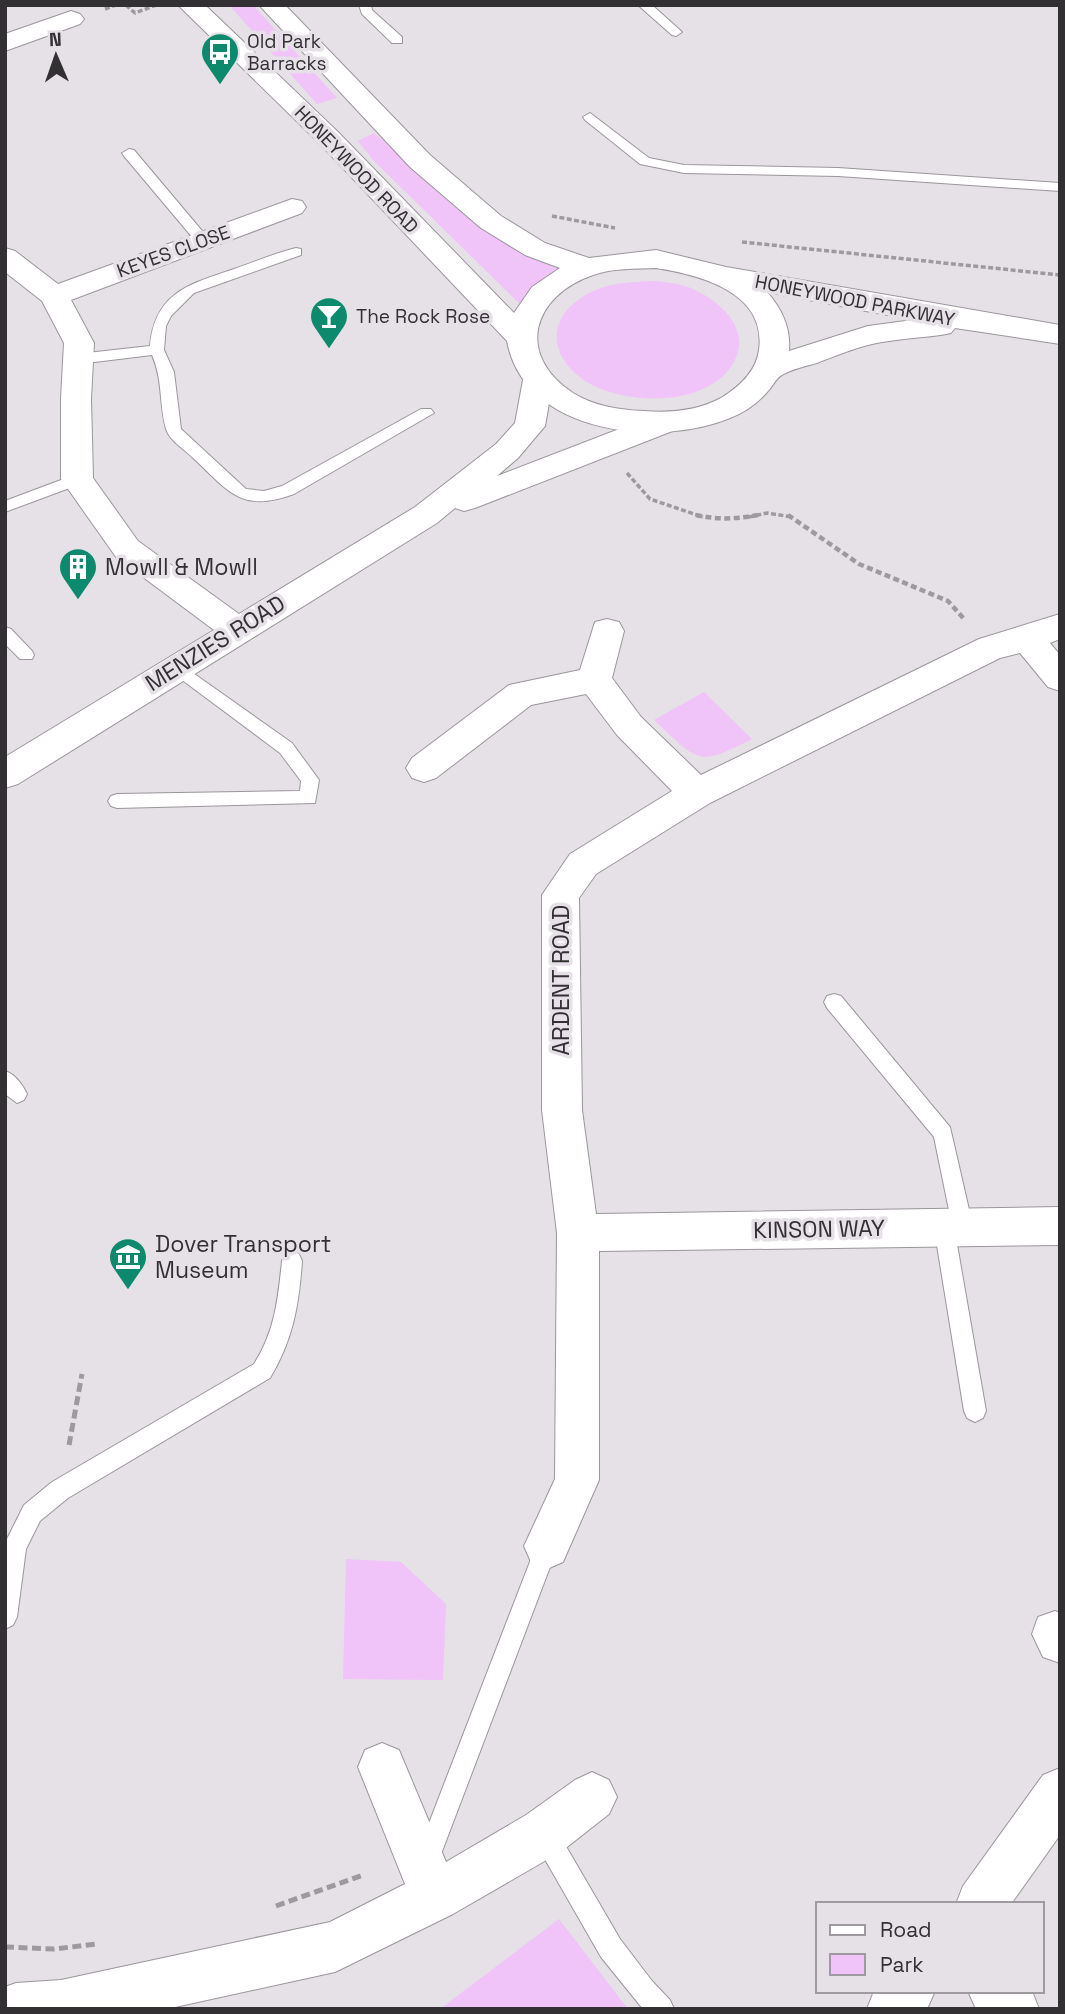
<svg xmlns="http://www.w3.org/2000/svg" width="1065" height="2014" viewBox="0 0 1065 2014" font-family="'Space Grotesk',sans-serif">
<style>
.green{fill:#f0c3f9}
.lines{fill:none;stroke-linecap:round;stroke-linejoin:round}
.service-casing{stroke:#9b959c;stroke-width:2}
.minor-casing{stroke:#9b959c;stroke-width:2}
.tertiary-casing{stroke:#9b959c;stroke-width:2}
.path-far2{stroke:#9d9a9e;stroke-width:3.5;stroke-dasharray:5 2.5;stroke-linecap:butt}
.path-far1{stroke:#9d9a9e;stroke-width:4.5;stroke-dasharray:6 3.5;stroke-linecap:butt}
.path{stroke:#9d9a9e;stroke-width:5;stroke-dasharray:9 4.5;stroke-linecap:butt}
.service{fill:#fff;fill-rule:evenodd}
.minor{fill:#fff;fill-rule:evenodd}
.tertiary{fill:#fff;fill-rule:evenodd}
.labels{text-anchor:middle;stroke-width:7;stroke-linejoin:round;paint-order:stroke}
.far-poi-label{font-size:19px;fill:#323033;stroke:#e6e1e7;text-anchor:start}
.far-street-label{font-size:19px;fill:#323033;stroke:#e6e1e7}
.poi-label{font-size:23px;fill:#323033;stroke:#e6e1e7;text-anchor:start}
.street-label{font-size:23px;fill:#323033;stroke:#e6e1e7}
</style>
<rect width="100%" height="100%" fill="#e6e1e7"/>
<path class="green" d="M229,5h24l84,93 -20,6z
M374,133l161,125 31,12 -44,36 -149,-146 -15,-19z
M653,281c11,1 22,2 32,5 34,12 72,45 45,82 -28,39 -106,37 -143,14 -44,-28 -39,-72 9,-92 18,-8 38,-8 57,-9z
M704,692l48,47c-57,29 -53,22 -98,-19z
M346,1559l55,3 45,42 -3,76 -100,-1z
M559,1919l69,90h-188z"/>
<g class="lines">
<defs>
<path id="service" d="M359,5h12l1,5 30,27v6h-10l-30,-29z
M638,5h14l30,27 -6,4 -4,-1z
M590,113l59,45 35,7 154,3 222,15v8l-222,-15 -154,-3 -44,-9 -55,-44 -2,-3z
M129,149l5,1 74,88v6h-10l-74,-88 -2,-3z
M296,248l5,1v6l-107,38 -23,23 -5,10 -2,24 10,22 7,57 65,60 18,2 18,-5 139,-77h10l3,4 -140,81c-54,20 -66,-4 -102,-37 -8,-8 -23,-17 -26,-28 -7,-25 -3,-49 -14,-74l-74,9 -7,-5 7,-5 72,-8c5,-54 40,-62 84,-77 21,-7 41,-16 62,-21z
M77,474l8,5 -2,4 -78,29v-11z
M5,627l6,2 21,22 2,4 -2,4h-12l-15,-15z
M176,661l116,82 27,37 -4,23 -198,5 -6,-2 -3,-5 3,-5 6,-2 183,-3 1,-10 -21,-28 -110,-82 -2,-4z
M834,994l7,2 109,131 23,100 -3,7 -7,2 -8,-3 31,178 -3,7 -8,4 -8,-4 -3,-7 -30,-184 3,-7 7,-2 7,2 -17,-83 -107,-129 -3,-6 3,-6z
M5,1071c10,3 17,13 22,23l-3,6 -7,3 -12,-9z
M292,1251l7,3 3,7c-3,44 -9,79 -32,117l-202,120 -28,23 -14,28 -9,68 -4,8 -8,4v-86l19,-38 28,-23 202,-118c21,-33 24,-65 28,-103l3,-7z
M547,1535l8,3 3,8 -120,316 -3,9 -9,3 -9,-3 -3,-9 122,-316 3,-8z
M544,1821l9,3 67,115 32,42 18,19 4,9h-31l-42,-52 -66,-115 -3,-9 3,-9z"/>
<path id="minor" d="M71,11l9,3 4,5 -4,5 -75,27v-17z
M292,199l10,2 4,6 -4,6 -231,87 23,43 -3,56 2,79 45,63 101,73 176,-107 81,-63 19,-21 8,-43 4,-7 11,-3 11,3 4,7 -8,46 -27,32 -21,18 156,-60 11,-3 11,3 4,7 -4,7 -200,78 -11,3 -9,-3 -18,15 -419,261 -13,4v-31l209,-127 -98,-73 -55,-78v-80l3,-56 -22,-42 -37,-29v-24l10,3 43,33z
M1060,614v25l-10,4 10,12v36l-12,-4 -28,-34 -20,5 -290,145 -114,71 -17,24 3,212 14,104 464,-7v38l-461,6v229l-36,82 -16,7 -16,-7 -7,-16 31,-67 2,-246 -15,-123v-215l28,-41 102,-63 -55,-56 -31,-41 -55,11 -95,73 -12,4 -12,-4 -6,-10 6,-10 97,-73 71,-15 15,-48 12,-3 12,3 5,9 -12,47 29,39 60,58 278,-136z
M1055,1611l5,2v50l-17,-6 -11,-23 6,-17z
M382,1743l17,7 47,112 80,-47 49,-35 17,-8 17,8 8,17 -8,17 -47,37 -109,63 -118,58 -169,37h-161v-22l11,-4 45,-3 269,-58 75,-38 -47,-117 7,-17z
M1060,1768v67l-49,69h-55l7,-18 80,-111z
M874,1991h61l-8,18h-60z
M968,1991h64l7,18h-63z"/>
<path id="tertiary" d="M178,5h27l133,127 176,181 18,-26 28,-19 -35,-13 -44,-27 -71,-61 -151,-162h26l145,150 71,61 44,27 44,15 67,-8 70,17 334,58v19l-105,-16 -4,5 -10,2c-23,3 -46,4 -69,9 -18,4 -37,12 -55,19 -11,3 -25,6 -35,12 -6,3 -9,11 -14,16 -10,12 -23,21 -38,27 -72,30 -206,16 -223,-77l-187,-197zM656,268c44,7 111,24 103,82 -3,22 -20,37 -38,48 -24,13 -51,15 -77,13 -25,-1 -50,-5 -71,-18 -58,-38 -41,-97 20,-118 20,-7 42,-6 63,-7zM767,292l146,28 -45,6 -79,25c2,-23 -7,-42 -22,-59z"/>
</defs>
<use href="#service" class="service-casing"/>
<use href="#minor" class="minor-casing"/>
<use href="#tertiary" class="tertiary-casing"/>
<path class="path-far2" d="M126,5l9,8 21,-8
M105,9l11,-4
M552,216l63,12
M742,242l318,33
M627,473l23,26 53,18
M749,517l18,-4 25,4"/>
<path class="path-far1" d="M696,515c22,5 40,4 62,0
M788,515l71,49 89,37 16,18"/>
<path class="path" d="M69,1445l13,-71
M276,1906l87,-31
M5,1947l49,2 43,-5"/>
<use href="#service" class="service"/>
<use href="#minor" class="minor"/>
<use href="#tertiary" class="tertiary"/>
</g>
<defs>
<symbol id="bus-pin" viewBox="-11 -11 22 30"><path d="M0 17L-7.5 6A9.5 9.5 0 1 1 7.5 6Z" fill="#0d8a6d" stroke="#e6e1e7"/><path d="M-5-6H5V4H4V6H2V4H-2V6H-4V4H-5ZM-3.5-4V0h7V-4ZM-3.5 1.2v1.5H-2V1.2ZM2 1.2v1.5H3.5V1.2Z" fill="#fff"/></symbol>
<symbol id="bar-pin" viewBox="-11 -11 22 30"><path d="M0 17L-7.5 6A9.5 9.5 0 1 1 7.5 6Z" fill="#0d8a6d" stroke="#e6e1e7"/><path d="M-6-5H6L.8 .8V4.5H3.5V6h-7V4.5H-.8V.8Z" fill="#fff"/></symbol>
<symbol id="building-pin" viewBox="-11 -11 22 30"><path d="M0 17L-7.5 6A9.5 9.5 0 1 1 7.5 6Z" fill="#0d8a6d" stroke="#e6e1e7"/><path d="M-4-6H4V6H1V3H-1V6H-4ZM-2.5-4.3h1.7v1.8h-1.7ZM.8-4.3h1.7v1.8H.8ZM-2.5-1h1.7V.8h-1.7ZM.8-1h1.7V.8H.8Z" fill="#fff"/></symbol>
<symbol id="museum-pin" viewBox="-11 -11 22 30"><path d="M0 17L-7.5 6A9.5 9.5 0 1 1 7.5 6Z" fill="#0d8a6d" stroke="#e6e1e7"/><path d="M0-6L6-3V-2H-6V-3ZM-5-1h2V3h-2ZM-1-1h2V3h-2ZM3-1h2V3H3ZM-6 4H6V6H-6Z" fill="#fff"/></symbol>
</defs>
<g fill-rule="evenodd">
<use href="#bus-pin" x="198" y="30" width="44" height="60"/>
<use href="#bar-pin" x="307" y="294" width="44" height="60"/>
<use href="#building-pin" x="56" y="545" width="44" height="60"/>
<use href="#museum-pin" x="106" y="1235" width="44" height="60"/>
</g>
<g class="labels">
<g class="far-poi-label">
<text x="247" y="48">Old Park<tspan x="247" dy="22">Barracks</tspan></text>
<text x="356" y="323">The Rock Rose</text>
</g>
<g class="far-street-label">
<text transform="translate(357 169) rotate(46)" y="7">HONEYWOOD ROAD</text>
<text transform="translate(173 251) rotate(-20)" y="7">KEYES CLOSE</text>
<text transform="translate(855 300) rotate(11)" y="7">HONEYWOOD PARKWAY</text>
</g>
<g class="poi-label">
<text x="105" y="575">Mowll &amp; Mowll</text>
<text x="155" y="1252">Dover Transport<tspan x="155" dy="26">Museum</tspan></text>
</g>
<g class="street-label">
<text transform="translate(215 643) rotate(-32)" y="8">MENZIES ROAD</text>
<text transform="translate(561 980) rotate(-90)" y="8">ARDENT ROAD</text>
<text transform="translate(819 1229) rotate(-1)" y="8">KINSON WAY</text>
</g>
</g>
<rect width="1065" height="2014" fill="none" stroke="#323033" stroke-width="14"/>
<rect x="816" y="1902" width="228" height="91" fill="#e6e1e7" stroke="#9e9a9f" stroke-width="2"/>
<rect x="830" y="1925" width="35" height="10" fill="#ffffff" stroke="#9e9a9f" stroke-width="2"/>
<text x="880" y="1937" font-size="21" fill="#323033">Road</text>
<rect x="830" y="1954" width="35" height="21" fill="#f0c3f9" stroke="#9e9a9f" stroke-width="2"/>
<text x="880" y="1972" font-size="21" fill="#323033">Park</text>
<g transform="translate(56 56) rotate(358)" stroke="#e6e1e7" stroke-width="5" paint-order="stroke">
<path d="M0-5L12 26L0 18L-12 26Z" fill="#323033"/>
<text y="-10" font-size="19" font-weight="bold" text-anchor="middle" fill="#323033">N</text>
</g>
</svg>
